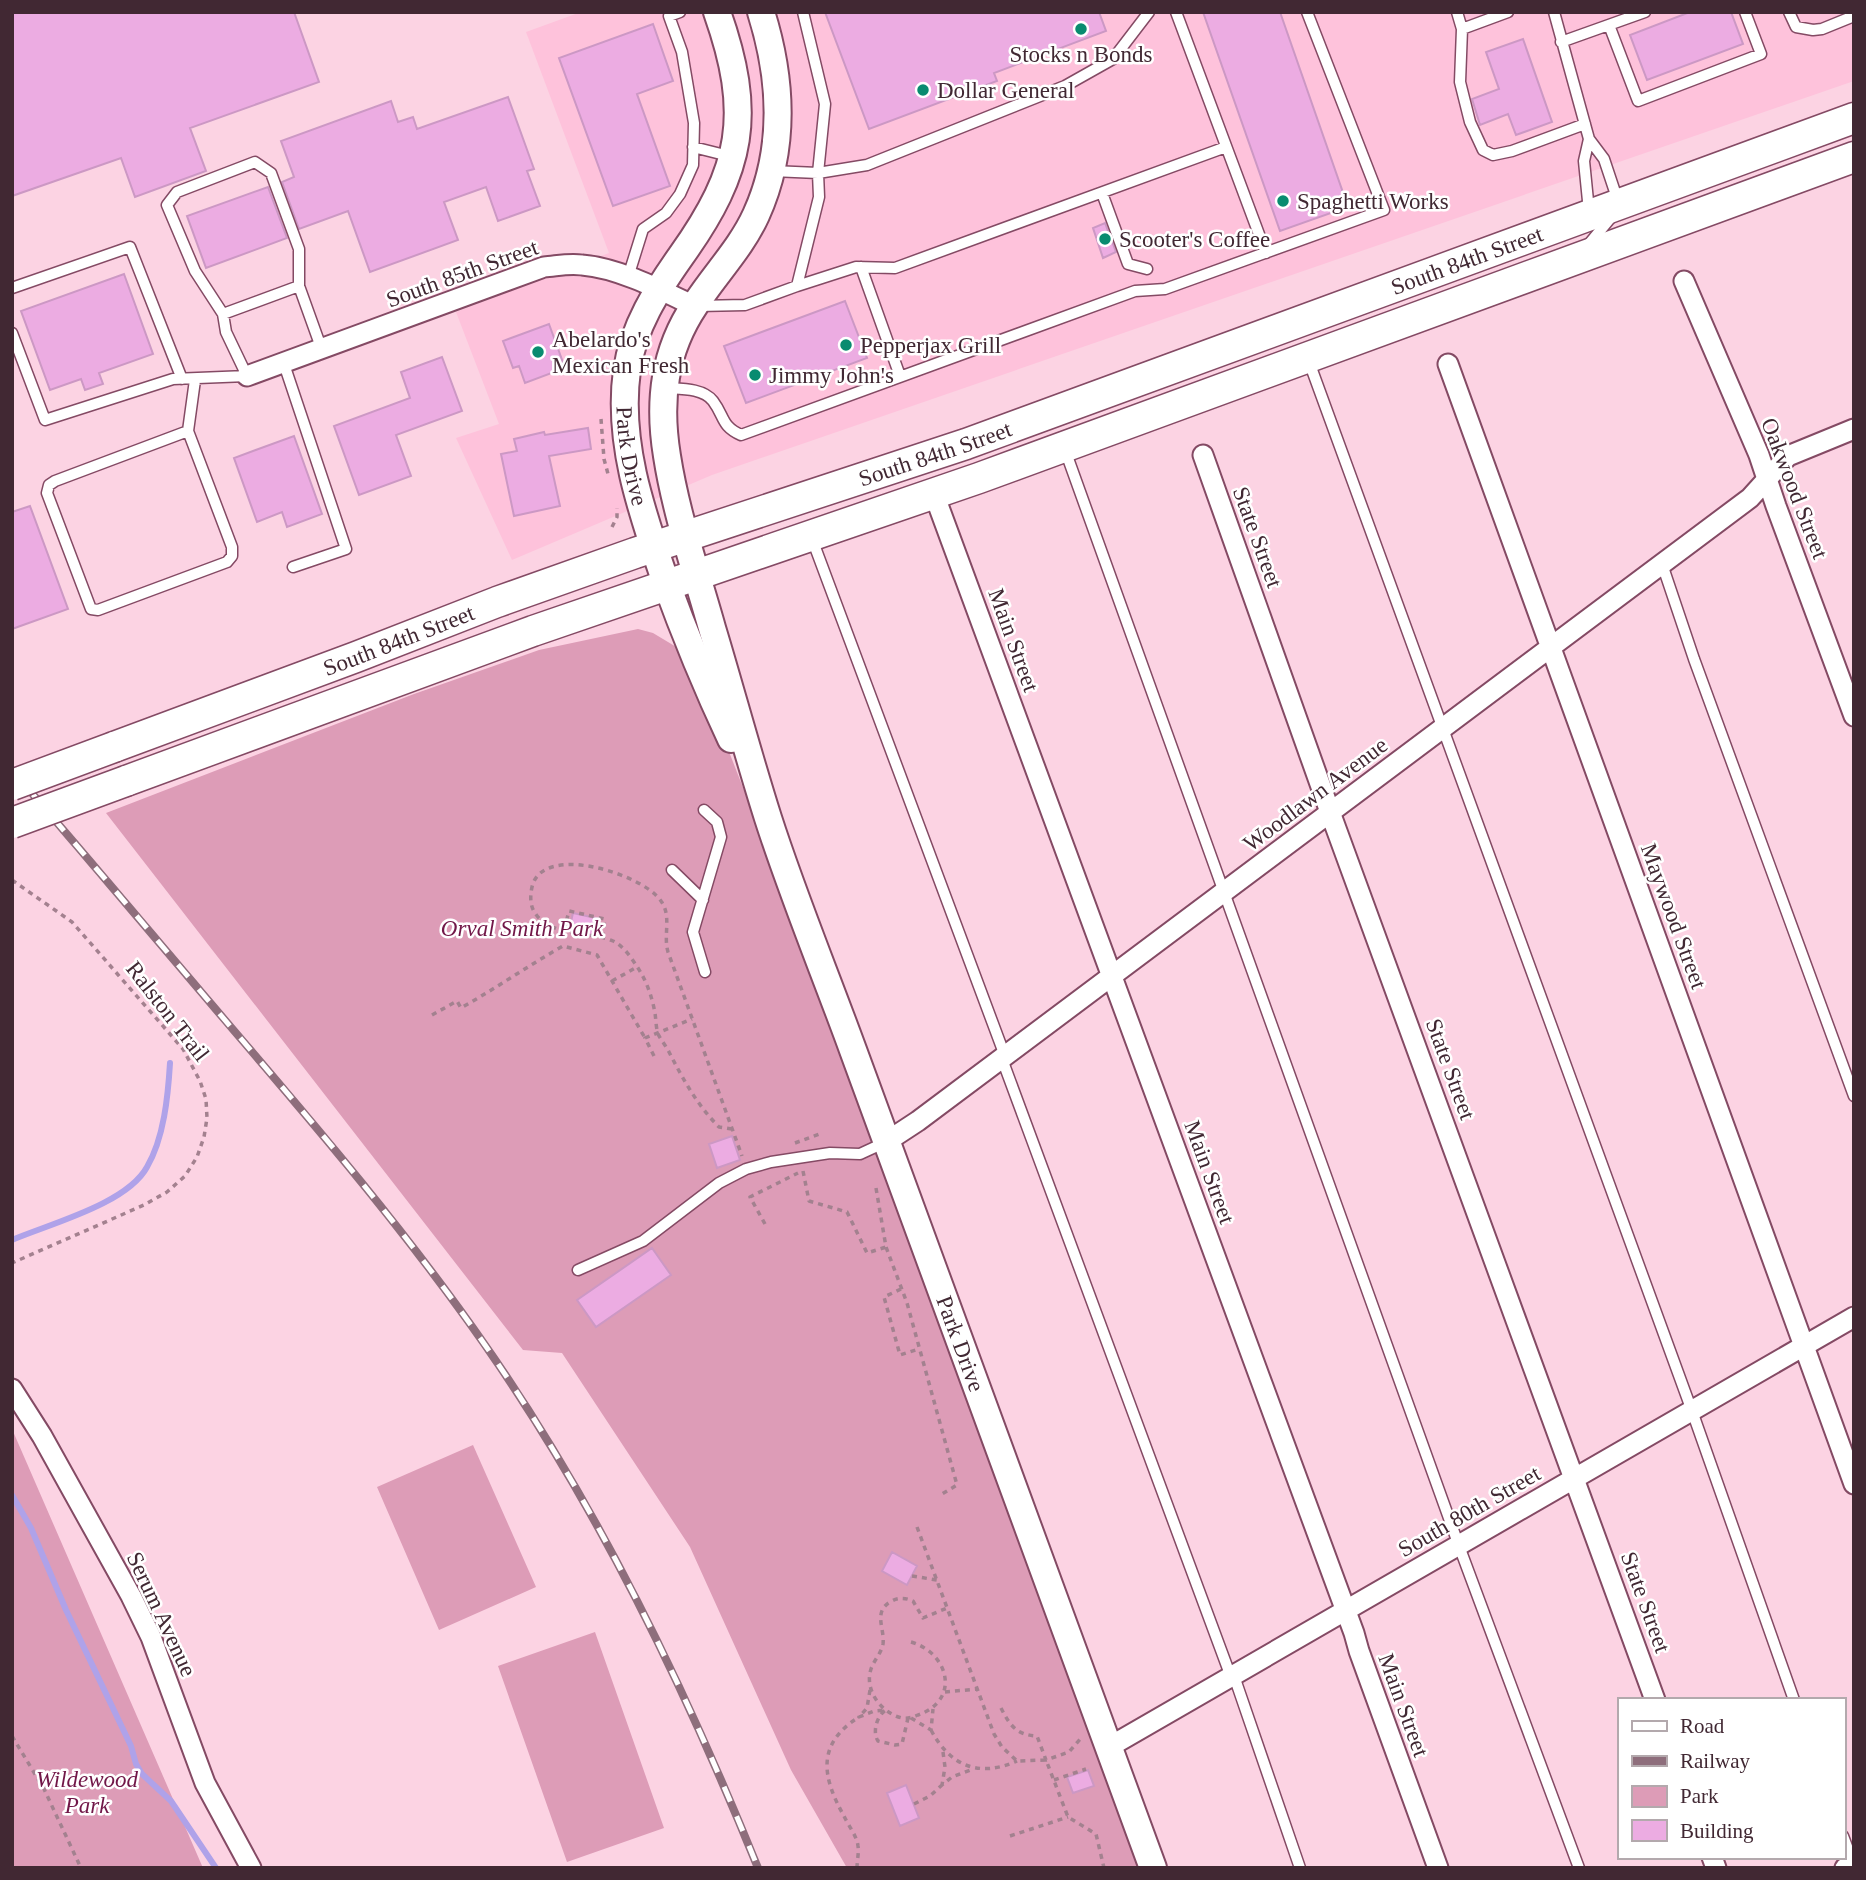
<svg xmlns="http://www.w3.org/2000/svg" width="1866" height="1880" viewBox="0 0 1866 1880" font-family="'Times New Roman',serif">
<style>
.built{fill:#fec2db}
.green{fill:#dd9cb7}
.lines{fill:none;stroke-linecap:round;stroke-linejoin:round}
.stream{stroke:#afa2e9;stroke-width:6}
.building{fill:#ecace2;stroke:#cc98c4;stroke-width:2}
.lane-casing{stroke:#844a64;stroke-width:13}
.street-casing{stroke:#844a64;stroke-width:23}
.secondary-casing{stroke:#844a64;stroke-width:30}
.primary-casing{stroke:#844a64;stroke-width:33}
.path{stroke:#a3818f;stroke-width:3.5;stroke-dasharray:5 5;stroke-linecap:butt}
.lane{stroke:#fff;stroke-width:10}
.street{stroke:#fff;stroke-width:19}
.secondary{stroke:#fff;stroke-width:26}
.primary{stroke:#fff;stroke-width:30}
.rail-casing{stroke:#8e6e7c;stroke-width:8}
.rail{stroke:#fff;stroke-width:5;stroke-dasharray:16;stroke-linecap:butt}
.primary-bridge-casing{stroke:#844a64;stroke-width:33;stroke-linecap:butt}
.primary-bridge{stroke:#fff;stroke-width:30}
.poi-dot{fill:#088b70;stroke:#fff;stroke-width:2.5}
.labels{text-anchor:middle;stroke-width:5;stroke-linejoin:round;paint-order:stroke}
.poi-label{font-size:23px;fill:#412833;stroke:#fff;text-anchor:start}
.street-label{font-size:23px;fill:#412833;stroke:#fff}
.park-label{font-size:23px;font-style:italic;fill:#711748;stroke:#fff}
</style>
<rect width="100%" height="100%" fill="#fcd3e3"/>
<path class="built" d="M581,12h1273v69l-1142,394 -200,85 -56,-122 43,-14 -43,-112 153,-59 -83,-221z"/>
<path class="green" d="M638,629l15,4 35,21 25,57 62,158 369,999h-297l-56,-98 -101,-223 -128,-194 -39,-3 -417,-537 308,-119 125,-44z
M12,1429l191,439h-191z
M473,1445l63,142 -97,43 -62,-143z
M595,1632l69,196 -97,34 -69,-196z"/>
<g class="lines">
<path class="stream" d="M12,1240c37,-16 115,-36 135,-73 17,-29 21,-71 23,-104
M12,1495l19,33 35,82 65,136 5,18 6,10 29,27 45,67"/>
</g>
<path class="building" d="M12,12h282l25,70 -129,46 16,43 -71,26 -14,-39 -109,38z
M825,12h274l7,19 -112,42 3,8 -128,48z
M1203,12h77l68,195 -68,24z
M1690,12h41l12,32 -96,36 -17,-45z
M653,24l20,57 -36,13 33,92 -57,20 -54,-148z
M1523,39l29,83 -36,13 -8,-21 -28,11 -8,-26 27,-10 -13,-37z
M508,97l26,72 -7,2 13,35 -42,15 -12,-34 -42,15 14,38 -88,32 -22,-61 -49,18 -17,-47 12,-5 -13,-36 110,-40 7,21 15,-5 4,12z
M268,187l19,51 -81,30 -19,-52z
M1105,223l11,29 -13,6 -10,-30z
M124,274l29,80 -54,19 4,11 -18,6 -4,-11 -31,11 -29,-79z
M845,301l22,57 -121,45 -22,-57z
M549,324l16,44 -40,15 -6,-17 -6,2 -10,-27z
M442,357l20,54 -66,24 15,41 -52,19 -25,-69 76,-28 -9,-26z
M588,428l3,21 -42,7 11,50 -46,10 -13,-62 16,-3 -3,-12 30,-7 1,3z
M294,436l28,78 -35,13 -5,-15 -25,10 -23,-64z
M30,506l38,103 -56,20v-117z
M573,913l27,6 -5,17 -26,-6z
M732,1136l8,24 -23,8 -8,-24z
M652,1248l19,27 -75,52 -19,-27z
M892,1552l25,14 -10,19 -25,-14z
M1088,1770l6,16 -21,7 -6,-16z
M906,1785l13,33 -19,8 -13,-33z"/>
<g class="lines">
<defs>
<path id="lane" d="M803,12l22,92 -7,69 49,-8 198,-79 48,-27 36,-47
M1176,12l90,241
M1457,12l5,17 46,-17
M1554,12l35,127
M1789,12l7,15 17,3 9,-1 32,-13
M1609,25l29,76 123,-47 -16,-42
M1462,29l-2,53 10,40 13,28 10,5 19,-4 73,-27
M1561,42l84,-30
M693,147l36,9
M1102,193l26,71 19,5
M1589,211l-5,-50 5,-22 15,20 14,42
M1589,244l24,-29
M861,267l39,109
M628,277l15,-48 23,-16 14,-19 13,-29 1,-42 -12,-71 -13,-36 11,-4
M797,286l59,-19 39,1 331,-121
M12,288l118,-41 52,132
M698,306l47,-1 52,-19 22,-89 -1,-24 -46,-2
M223,314l-28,-43 -28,-66 10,-13 78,-30 16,11 28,76v37
M12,333l33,87 128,-41 74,-3 -21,-44 -3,-18 76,-28 23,64
M1308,359l384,1052 102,289
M284,364l62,185 -53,18
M666,388c15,1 37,0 47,13 12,16 8,25 28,34l394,-144 30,-2 219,-79 -77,-198
M188,431l-133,50 -6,4 -2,8 44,116 7,1 129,-48 5,-6v-9l-44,-116 7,-51
M1065,450l394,1096 120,322
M812,539l193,517
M1662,564l32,95 160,437
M704,810l13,12 4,15 -28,95 12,40
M672,870l31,30
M1002,1059l229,618
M578,1270l65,-29 76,-58 27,-14 25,-7 59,-9 30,1 26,-12
M1234,1676l66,192
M1843,1836l11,29"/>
<path id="street" d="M1684,281l75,174 17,51 78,210
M1448,364l406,1120
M247,376l297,-109c13,-1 25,-4 38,-2 37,3 79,25 112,41
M1203,455l127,357 325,888
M934,494l420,1139 5,18 79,217
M886,1142l32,-21 832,-623 38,-42 66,-27
M12,1389l30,47 89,160 20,41 54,146 46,85
M1109,1747l745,-430
M1712,1857l4,11
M1845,1868l9,-4"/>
<g id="secondary">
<path id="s1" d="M717,12c36,102 26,157 -36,244 -24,34 -48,71 -54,114 -10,71 14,140 37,207 20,55 42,109 67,162"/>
<path id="s2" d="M761,12c21,67 25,137 -5,203 -15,33 -41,59 -61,90 -31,46 -37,96 -28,151 9,58 29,115 45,172 19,63 36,127 56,190 25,78 57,155 85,232 100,273 200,545 300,818"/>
</g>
<g id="primary">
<path id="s3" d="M114,747l242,-90 141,-55 138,-49 331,-109 888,-326"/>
<path d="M126,781l407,-150 446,-153 875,-321"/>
</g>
</defs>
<use href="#lane" class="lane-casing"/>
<use href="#street" class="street-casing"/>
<use href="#secondary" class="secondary-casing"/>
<use href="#primary" class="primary-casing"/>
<path class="path" d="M601,419l3,40 4,15
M612,527l5,-10v-9
M12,880l60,42 111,127 17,32 6,18 1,19 -3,19 -7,20 -12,19 -18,16 -23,13 -132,58
M564,930l5,-19 36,8 -3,20
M612,981l25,-14
M432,1015l25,-14 4,7c35,-20 67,-42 102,-62l34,9 48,83
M654,1056l-9,-18 47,-19
M732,1129l-13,-2c-22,-22 -36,-48 -50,-75 -3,-6 -8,-12 -11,-18 -2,-6 -2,-14 -3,-21 -3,-16 -8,-31 -17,-45 -6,-9 -14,-22 -25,-27 -23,-10 -63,-4 -78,-28 -5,-7 -5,-17 -3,-26 10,-45 111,-13 129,14 11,15 2,34 7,51l74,204
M795,1143l27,-10
M803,1171l6,30 38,11 20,41 19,-6
M876,1188l10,59 21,56 50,182 -15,9
M765,1224l-15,-27 48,-24
M901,1289l-17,8 16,58 19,-6
M917,1527l77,207 8,13 15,14 29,-1 22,57 28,17 8,34
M912,1576l25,4
M911,1642c38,11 50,58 7,73 -5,2 -10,4 -16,3 -21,-5 -38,-28 -31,-49 3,-9 10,-15 12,-25 2,-16 -11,-33 9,-43 7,-4 14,-3 21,0l10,17 24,-10
M870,1690l-3,18 -8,9 15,-6 12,-1c-9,5 -14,22 -8,31l17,4 7,-1 6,-26
M945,1692l32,-3
M1001,1708c9,18 16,27 36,28l9,24 23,-8 13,-15
M911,1718l20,12 2,-21
M931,1730c19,36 48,48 86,31
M12,1736l32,53 37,79
M943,1752l2,15 -3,18 10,-8 21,-8
M1054,1780l32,-11
M914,1804l16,-8 12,-11
M1010,1836l58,-19
M857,1868c0,-7 2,-15 1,-22 -1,-10 -10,-21 -14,-30 -22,-39 -28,-72 15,-99"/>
<use href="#lane" class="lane"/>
<use href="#street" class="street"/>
<use href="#secondary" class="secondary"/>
<use href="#primary" class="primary"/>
<defs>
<path id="rail" d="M12,770c73,85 145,170 218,256 89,104 177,207 255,319 113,162 199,341 273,523"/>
</defs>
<use href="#rail" class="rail-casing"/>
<use href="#rail" class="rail"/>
<defs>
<path id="primary-bridge" d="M12,785l102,-38
M12,823l114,-42"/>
</defs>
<use href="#primary-bridge" class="primary-bridge-casing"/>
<use href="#primary-bridge" class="primary-bridge"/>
</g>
<g class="poi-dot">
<circle cx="1081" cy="29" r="7"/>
<circle cx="923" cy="90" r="7"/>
<circle cx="1283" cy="201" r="7"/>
<circle cx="1105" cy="239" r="7"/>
<circle cx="846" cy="345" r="7"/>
<circle cx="538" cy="352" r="7"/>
<circle cx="755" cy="375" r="7"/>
</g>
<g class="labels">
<g class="poi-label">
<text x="1081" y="62" text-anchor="middle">Stocks n Bonds</text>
<text x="937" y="98">Dollar General</text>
<text x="1297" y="209">Spaghetti Works</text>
<text x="1119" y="247">Scooter's Coffee</text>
<text x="552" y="347">Abelardo's<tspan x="552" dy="26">Mexican Fresh</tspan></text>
<text x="860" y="353">Pepperjax Grill</text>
<text x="769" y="383">Jimmy John's</text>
</g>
<g class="street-label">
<text dy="8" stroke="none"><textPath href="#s3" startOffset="1438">South 84th Street</textPath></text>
<text transform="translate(462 273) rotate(-20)" y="8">South 85th Street</text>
<text dy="8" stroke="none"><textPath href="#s3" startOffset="872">South 84th Street</textPath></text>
<text dy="8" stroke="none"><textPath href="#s1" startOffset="474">Park Drive</textPath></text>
<text transform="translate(1795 488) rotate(69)" y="8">Oakwood Street</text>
<text transform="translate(1258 537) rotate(70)" y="8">State Street</text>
<text dy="8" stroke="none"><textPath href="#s3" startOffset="304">South 84th Street</textPath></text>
<text transform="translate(1014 640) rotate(70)" y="8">Main Street</text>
<text transform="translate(1315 794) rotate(-37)" y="8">Woodlawn Avenue</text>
<text transform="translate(1674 916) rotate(70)" y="8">Maywood Street</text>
<text transform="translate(168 1011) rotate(52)" y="8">Ralston Trail</text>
<text transform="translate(1451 1069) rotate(70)" y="8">State Street</text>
<text transform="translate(1210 1172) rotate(70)" y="8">Main Street</text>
<text dy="8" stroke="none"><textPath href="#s2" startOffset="1410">Park Drive</textPath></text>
<text transform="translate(1469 1511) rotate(-30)" y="8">South 80th Street</text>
<text transform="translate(1646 1602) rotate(70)" y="8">State Street</text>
<text transform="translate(162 1614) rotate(65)" y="8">Serum Avenue</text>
<text transform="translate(1404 1705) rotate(70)" y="8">Main Street</text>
</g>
<g class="park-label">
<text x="522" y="936">Orval Smith Park</text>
<text x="87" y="1787">Wildewood<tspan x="87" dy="26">Park</tspan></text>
</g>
</g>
<rect width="1866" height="1880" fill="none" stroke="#412833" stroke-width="28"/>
<rect x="1618" y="1698" width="228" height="161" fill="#ffffff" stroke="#b3a9ad" stroke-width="2"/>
<rect x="1632" y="1721" width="35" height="10" fill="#ffffff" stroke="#b3a9ad" stroke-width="2"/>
<text x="1680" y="1733" font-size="21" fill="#412833">Road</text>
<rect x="1632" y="1756" width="35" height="10" fill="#8e6e7c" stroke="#b3a9ad" stroke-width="2"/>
<text x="1680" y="1768" font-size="21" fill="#412833">Railway</text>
<rect x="1632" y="1786" width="35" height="21" fill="#dd9cb7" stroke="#b3a9ad" stroke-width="2"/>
<text x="1680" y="1803" font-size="21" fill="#412833">Park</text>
<rect x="1632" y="1820" width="35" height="21" fill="#ecace2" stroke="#b3a9ad" stroke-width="2"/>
<text x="1680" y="1838" font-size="21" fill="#412833">Building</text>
</svg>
